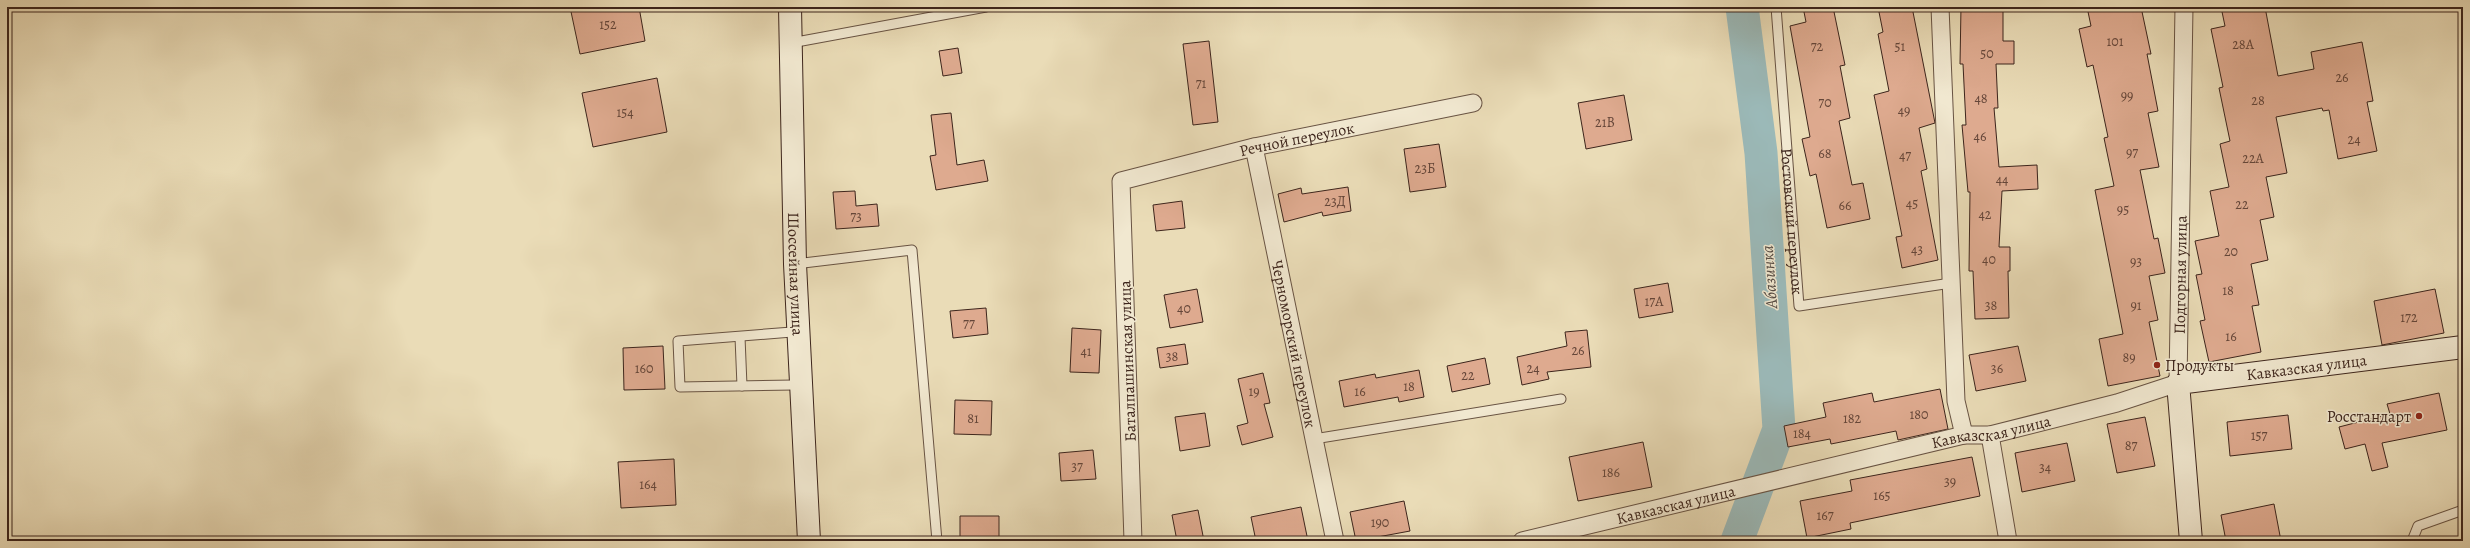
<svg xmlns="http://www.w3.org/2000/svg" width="2470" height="548" viewBox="0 0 2470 548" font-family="Alegreya,serif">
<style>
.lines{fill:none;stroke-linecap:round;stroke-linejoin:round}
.river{stroke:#9bb9b8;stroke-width:33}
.building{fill:#deaa8f;stroke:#3d251c}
.service-casing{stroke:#685343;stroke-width:11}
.minor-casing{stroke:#685343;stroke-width:19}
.secondary-casing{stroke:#3d251c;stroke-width:24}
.service{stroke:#f1e8d0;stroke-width:9}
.minor{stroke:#f1e8d0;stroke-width:17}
.secondary{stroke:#f1e8d0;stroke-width:22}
.poi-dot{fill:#8f2418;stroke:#f1e8d0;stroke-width:1.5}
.labels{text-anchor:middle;stroke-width:3;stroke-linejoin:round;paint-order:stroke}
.number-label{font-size:14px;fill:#654639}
.street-label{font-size:16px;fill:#3d251c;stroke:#f1e8d0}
.poi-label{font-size:16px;fill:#3d251c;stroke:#f1e8d0;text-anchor:start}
.water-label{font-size:17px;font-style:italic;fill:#544a43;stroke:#f1e8d0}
</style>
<rect width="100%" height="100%" fill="#eadcb7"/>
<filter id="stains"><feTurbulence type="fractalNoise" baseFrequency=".005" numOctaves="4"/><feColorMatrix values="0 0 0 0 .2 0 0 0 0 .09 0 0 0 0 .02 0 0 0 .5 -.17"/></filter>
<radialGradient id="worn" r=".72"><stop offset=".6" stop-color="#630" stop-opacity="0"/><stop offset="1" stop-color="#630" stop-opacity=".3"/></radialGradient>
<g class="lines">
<path class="river" d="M1737,541l42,-112 -18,-276 -19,-146"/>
</g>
<path class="building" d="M570,7h69l6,34 -65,13z
M1803,7h30l12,58 -5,1 10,52 -11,3 13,64 11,-2 7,36 -43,9 -11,-54 -6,2 -8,-37 8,-2 -20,-111 16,-4z
M1878,7h34l23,116 -16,5 8,41 -6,2 17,89 -36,8 -6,-31 6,-1 -28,-141 15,-4 -11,-57 5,-2z
M1961,7h42v34h11v23h-18l2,44h-4l5,59 38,-2 1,24 -36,2 -3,56h11v24h-2l1,47 -34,1 -2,-48h-4l1,-79h-2l-6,-67h4l-3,-61h-3z
M2087,7h54l10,47h-4l11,57 -10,2 11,54 -19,3 14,69 4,-1 7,35 -16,3 9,44 -9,2 11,54 -52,10 -9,-47 24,-5 -28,-144 19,-4 -10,-48 4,-1 -15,-72 -6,2 -8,-38 12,-3z
M2221,7h44l13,69 36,-7 -3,-17 51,-10 11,59 -6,1 10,49 -39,8 -9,-49 -6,1 -1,-3 -46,9 11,56 -21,4 8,40 -14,3 8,40 -17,4 8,41 -7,1 9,46 -52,10 -9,-41 5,-1 -9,-45 6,-1 -7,-33 24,-5 -9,-45 19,-4 -9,-43 10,-3 -11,-53 4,-1 -12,-58 14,-3z
M1209,41l9,81 -25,3 -10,-81z
M958,48l4,25 -19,3 -4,-25z
M657,78l10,54 -74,15 -11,-54z
M1624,95l8,45 -46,9 -8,-46z
M951,113l6,52 27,-5 4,21 -52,9 -6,-34 6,-1 -5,-40z
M1439,144l7,43 -36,5 -6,-43z
M1348,187l3,24 -28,5 -1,-4 -38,10 -6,-28 23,-6 1,6z
M855,191l1,15 21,-2 2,22 -43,3 -3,-37z
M1182,201l3,27 -29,3 -3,-26z
M1668,283l5,29 -34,6 -5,-29z
M1197,289l6,33 -33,6 -6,-33z
M2435,289l9,44 -62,12 -8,-44z
M986,308l2,26 -35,4 -3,-27z
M1072,328l29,2 -2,43 -29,-1z
M1587,330l4,37 -44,5 2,7 -27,6 -5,-28 50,-11 -2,-14z
M1185,344l3,20 -28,4 -3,-20z
M663,346l2,43 -41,1 -1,-42z
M2018,346l8,35 -50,10 -7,-36z
M1485,358l5,26 -38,8 -5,-26z
M1419,370l5,27 -25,5 -1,-5 -54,10 -5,-26 36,-7 1,4z
M1263,373l7,30 -6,1 9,33 -31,8 -5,-19 11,-3 -10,-44z
M1940,389l8,40 -50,11 -2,-9 -65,13 -1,-5 -42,8 -4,-21 42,-9 -3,-14 49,-10 2,9z
M2439,393l8,37 -65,13 6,24 -16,4 -7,-27 -20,5 -6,-22 51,-13 -3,-10z
M955,400l37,1 -1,34 -37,-1z
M1205,413l5,33 -30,5 -5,-34z
M2288,415l4,34 -62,7 -3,-34z
M2145,417l10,49 -38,7 -10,-49z
M1643,442l9,45 -74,14 -9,-44z
M2067,443l8,38 -53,11 -7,-39z
M1093,450l3,29 -35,2 -2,-28z
M1972,457l8,39 -130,27 1,6 -44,9 -7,-37 52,-10 -2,-11z
M674,459l2,46 -55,3 -3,-46z
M1404,501l6,30 -54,10 -6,-29z
M2274,504l7,37h-55l-5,-26z
M1301,507l7,34h-52l-5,-24z
M1198,510l6,31h-27l-5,-26z
M960,516h39v25h-39z"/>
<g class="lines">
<defs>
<g id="service">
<path id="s1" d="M1776,7l23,299 152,-23"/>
<path d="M791,43l195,-36"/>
<path d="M795,264l117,-14 25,291"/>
<path d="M792,332l-114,9 2,46 114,-2"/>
<path d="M740,337l2,49"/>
<path d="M1314,439l247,-40"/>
<path d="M2412,541l6,-15 45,-16"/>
</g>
<g id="minor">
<path d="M1940,7l16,394 8,34"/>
<path id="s2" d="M1254,147l81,394"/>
<path d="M1990,435l18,106"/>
<path id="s3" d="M1133,541l-12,-360 133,-34 219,-44"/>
<path id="s4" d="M1522,541l442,-106h26l127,-32 61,-20 6,-376"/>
</g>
<g id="secondary">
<path id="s5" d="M790,7l5,257 14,277"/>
<path id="s6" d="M2191,541l-13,-158 285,-36"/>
</g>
</defs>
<use href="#service" class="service-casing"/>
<use href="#minor" class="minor-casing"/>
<use href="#secondary" class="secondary-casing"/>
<use href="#service" class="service"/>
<use href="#minor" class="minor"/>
<use href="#secondary" class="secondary"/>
</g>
<g class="poi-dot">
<circle cx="2157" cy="365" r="4"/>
<circle cx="2419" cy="416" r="4"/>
</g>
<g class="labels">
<g class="number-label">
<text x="608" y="29">152</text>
<text x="2115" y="46">101</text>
<text x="2243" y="49">28А</text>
<text x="1817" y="51">72</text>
<text x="1900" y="51">51</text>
<text x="1987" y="58">50</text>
<text x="2342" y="82">26</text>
<text x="1201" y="88">71</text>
<text x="2127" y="100">99</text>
<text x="1981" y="103">48</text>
<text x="2258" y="105">28</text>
<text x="1825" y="107">70</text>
<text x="1904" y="115">49</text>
<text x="625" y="117">154</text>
<text x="1605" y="127">21В</text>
<text x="1980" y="141">46</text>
<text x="2354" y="144">24</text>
<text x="2132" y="157">97</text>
<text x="1825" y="158">68</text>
<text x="1905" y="160">47</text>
<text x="2253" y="163">22А</text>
<text x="1425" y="173">23Б</text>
<text x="2002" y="184">44</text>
<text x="1335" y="206">23Д</text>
<text x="1912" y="208">45</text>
<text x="2242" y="209">22</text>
<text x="1845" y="210">66</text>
<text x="2123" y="214">95</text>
<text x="1985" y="219">42</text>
<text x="856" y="221">73</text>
<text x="1917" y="254">43</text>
<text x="2231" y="256">20</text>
<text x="1989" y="264">40</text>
<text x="2136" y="266">93</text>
<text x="2228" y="295">18</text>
<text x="1654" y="306">17А</text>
<text x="1991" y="310">38</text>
<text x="2136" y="310">91</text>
<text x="1184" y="313">40</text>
<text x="2409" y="322">172</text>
<text x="969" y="328">77</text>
<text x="2231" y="341">16</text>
<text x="1578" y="355">26</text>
<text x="1086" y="356">41</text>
<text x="1172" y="361">38</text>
<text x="2129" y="362">89</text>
<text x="644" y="373">160</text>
<text x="1533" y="373">24</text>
<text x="1997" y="373">36</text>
<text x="1468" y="380">22</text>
<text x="1409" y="391">18</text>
<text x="1254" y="396">19</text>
<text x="1360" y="396">16</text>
<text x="1919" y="419">180</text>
<text x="973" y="423">81</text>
<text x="1852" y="423">182</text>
<text x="1802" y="438">184</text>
<text x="2259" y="440">157</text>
<text x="2131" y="450">87</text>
<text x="1077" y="471">37</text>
<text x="2045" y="472">34</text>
<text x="1611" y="477">186</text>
<text x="1950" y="486">39</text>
<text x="648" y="489">164</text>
<text x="1882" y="500">165</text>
<text x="1825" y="520">167</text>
<text x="1380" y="527">190</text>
</g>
<g class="street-label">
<text dy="6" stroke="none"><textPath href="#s3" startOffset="541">Речной переулок</textPath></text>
<text dy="6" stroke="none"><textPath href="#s1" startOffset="215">Ростовский переулок</textPath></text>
<text dy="6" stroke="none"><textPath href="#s5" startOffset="267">Шоссейная улица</textPath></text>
<text dy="6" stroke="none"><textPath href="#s4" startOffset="784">Подгорная улица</textPath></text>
<text dy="6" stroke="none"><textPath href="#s2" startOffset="201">Черноморский переулок</textPath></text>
<text transform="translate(1127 361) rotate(-92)" y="6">Баталпашинская улица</text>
<text dy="6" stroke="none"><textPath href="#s6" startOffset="288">Кавказская улица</textPath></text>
<text dy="6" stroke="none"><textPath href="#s4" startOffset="482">Кавказская улица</textPath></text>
<text dy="6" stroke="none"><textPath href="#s4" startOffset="158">Кавказская улица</textPath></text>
</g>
<g class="poi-label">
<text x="2165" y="371">Продукты</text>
<text x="2411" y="422" text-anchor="end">Росстандарт</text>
</g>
<g class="water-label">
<text transform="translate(1769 277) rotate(-94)" y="6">Абазинка</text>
</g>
</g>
<rect width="2470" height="548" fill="none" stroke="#eadcb7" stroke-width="24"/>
<rect x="8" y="8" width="2454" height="532" fill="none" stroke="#3d251c" stroke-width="2"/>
<rect x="12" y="12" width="2446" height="524" fill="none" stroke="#3d251c"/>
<rect width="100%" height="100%" filter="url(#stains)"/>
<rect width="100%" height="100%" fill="url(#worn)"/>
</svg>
